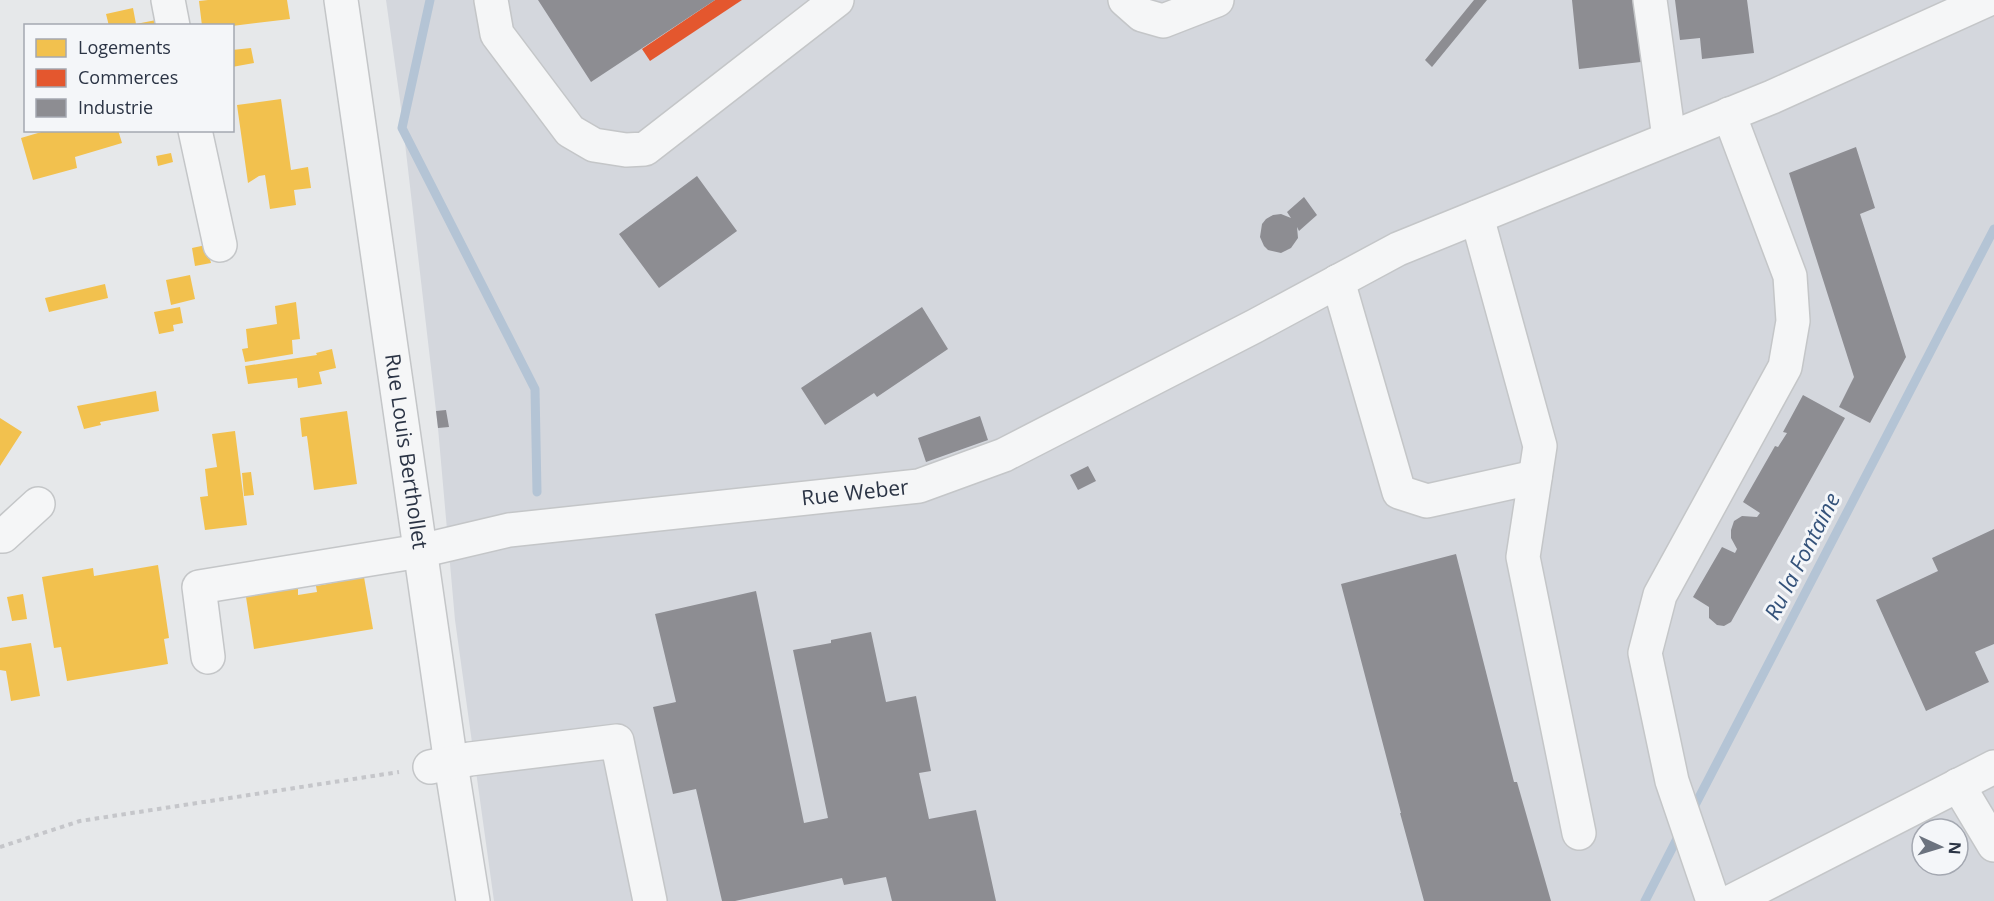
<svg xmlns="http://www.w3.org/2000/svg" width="1994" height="901" viewBox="0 0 1994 901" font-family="'Open Sans',sans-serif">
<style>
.built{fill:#d4d7dd;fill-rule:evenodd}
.homes{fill:#f2c14e}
.shops{fill:#e4572e}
.industry{fill:#8d8d92}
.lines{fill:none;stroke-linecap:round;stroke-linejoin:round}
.stream{stroke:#b4c4d5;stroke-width:9}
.minor-casing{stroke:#c4c6c8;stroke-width:36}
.path{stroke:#c5c6ca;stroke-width:4;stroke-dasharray:4.5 4.5;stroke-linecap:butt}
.minor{stroke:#f5f6f7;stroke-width:33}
.labels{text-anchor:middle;stroke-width:6;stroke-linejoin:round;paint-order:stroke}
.street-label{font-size:21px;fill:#2b3445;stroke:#f4f6f9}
.water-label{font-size:22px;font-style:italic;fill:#34527a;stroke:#f4f6f9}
</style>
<rect width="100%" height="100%" fill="#e6e8ea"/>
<path class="built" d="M386,0h1608v901h-1500l-39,-281 -17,-192 -38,-328zM1922,829h36v36h-36z"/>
<path class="homes" d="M208,0h79l3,19 -58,7h-30l-3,-25z
M133,8l3,16 25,-5 1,7h-53l-3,-12z
M251,48l3,15 -22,4v-17z
M281,99l10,71 17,-3 3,21 -17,2 2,15 -26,4 -5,-34 -6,1 -11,7 -11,-78z
M48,130h70l4,13 -47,14 2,11 -44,12 -12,-42z
M171,153l2,9 -15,4 -2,-10z
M206,245l5,18 -16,3 -3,-18z
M190,275l5,24 -24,6 -5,-25z
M105,284l3,14 -59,14 -4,-14z
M296,302l4,37 -8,1 1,14 -48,8 -3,-13 6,-1 -2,-19 31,-5 -2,-18z
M180,307l3,16 -10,2 1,6 -15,3 -5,-22z
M332,349l4,19 -17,4 3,12 -24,4 -1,-10 -49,6 -3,-18 72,-11 -1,-2z
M156,391l3,20 -59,11 1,3 -17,4 -7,-23z
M347,411l10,73 -43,6 -7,-54 -5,1 -2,-19z
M0,418l22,14 -22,34z
M235,431l12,94 -42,5 -5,-33 8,-1 -3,-27 12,-2 -5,-33z
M251,472l3,23 -10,1 -2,-23z
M158,565l11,73 -5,1 4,25 -101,17 -6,-34 -7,1 -12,-71 51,-9 1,8z
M364,577l9,52 -119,20 -8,-52 52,-9v7l19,-3 -1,-6z
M23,594l4,25 -15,2 -5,-24z
M31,643l9,53 -29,5 -5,-30 -6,-1v-22z"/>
<path class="shops" d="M715,0h27l-92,61 -8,-12z"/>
<path class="industry" d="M538,0h177l-124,82z
M1474,0h13l-55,67 -7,-7z
M1572,0h62l7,62 -62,7z
M1675,0h72l7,53 -52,6 -2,-21 -20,2z
M1856,147l19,61 -15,6 46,143 -36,66 -31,-16 15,-30 -65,-204z
M697,176l40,55 -78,57 -40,-54z
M1304,197l13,18 -18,16 -2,-4 1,11 -7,10 -10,5 -13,-3 -4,-4 -4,-9 2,-13 4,-5 7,-4 8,-1 10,4 -4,-6z
M922,307l26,42 -71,48 -3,-4 -49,32 -24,-37z
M1803,395l42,23 -114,204 -7,4 -7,-1 -8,-7v-11l-16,-10 29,-50 13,6 2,-4 -6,-11v-8l3,-9 8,-5 15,1 3,-4 -17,-11 32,-56 3,1 9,-14 -4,-1z
M446,410l3,17 -11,1 -2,-17z
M980,416l8,24 -62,22 -8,-24z
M1088,466l8,15 -18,9 -8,-15z
M1994,529v115l-19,8 14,30 -63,29 -50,-111 62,-29 -6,-13z
M1456,554l58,228h3l34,119h-127l-24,-88h1l-60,-229z
M756,591l48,232 24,-5 -35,-168 38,-7v-3l40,-8 15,70 30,-6 15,75 -12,2 10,46 47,-9 20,91h-104l-6,-24 -42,8 -2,-7 -107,23h-13l-26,-112 -23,5 -20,-87 23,-5 -21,-88z"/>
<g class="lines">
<path class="stream" d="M430,0l-28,128 133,261 2,103
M1692,811l302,-582
M1645,901l36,-70"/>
<defs>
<g id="minor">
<path d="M168,0l5,26"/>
<path id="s1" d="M341,0l110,764 22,137"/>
<path d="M491,0l6,34 73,97 24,14 32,5 19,-1 192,-149"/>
<path d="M1125,0l17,15 21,6 54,-21"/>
<path d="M1650,0l19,138"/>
<path d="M195,130l25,115"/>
<path d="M1477,217l63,229 -17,111 56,276"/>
<path d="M1338,281l61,211 28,9 108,-24"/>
<path d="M0,536h3l35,-32"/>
<path id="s2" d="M208,657l-9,-70 221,-36 89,-21 410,-44 85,-31 251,-129 143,-77 374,-152 215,-97"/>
<path d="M430,767l40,-8 147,-18 33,160"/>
<path d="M1958,785l36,60"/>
<path d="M1713,901l-41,-120 -27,-128 15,-58 125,-228 8,-46 -3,-45 -61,-162"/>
<path d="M1732,901l262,-134"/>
</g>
</defs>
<use href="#minor" class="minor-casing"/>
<path class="path" d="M0,847l80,-26 319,-49"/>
<use href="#minor" class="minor"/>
</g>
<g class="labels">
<g class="street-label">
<text dy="7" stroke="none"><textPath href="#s1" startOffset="456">Rue Louis Berthollet</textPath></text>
<text dy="7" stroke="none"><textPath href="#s2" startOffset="734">Rue Weber</textPath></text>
</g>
<g class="water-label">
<text transform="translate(1802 556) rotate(-63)" y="8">Ru la Fontaine</text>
</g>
</g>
<rect x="24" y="24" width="210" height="108" fill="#f4f6f9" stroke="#a4a8b1" stroke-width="1.5"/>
<rect x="36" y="39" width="30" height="18" fill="#f2c14e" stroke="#a4a8b1" stroke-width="1.5"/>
<text x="78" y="54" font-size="18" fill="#2b3445">Logements</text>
<rect x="36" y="69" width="30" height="18" fill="#e4572e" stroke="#a4a8b1" stroke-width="1.5"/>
<text x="78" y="84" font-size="18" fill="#2b3445">Commerces</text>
<rect x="36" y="99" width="30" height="18" fill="#8d8d92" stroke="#a4a8b1" stroke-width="1.5"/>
<text x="78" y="114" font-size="18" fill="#2b3445">Industrie</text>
<g transform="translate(1940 847) rotate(94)"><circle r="28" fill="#f4f6f9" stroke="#a4a8b1" stroke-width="1.5"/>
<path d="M0-4.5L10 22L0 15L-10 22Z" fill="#6c737f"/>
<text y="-9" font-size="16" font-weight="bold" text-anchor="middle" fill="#2b3445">N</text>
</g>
</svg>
